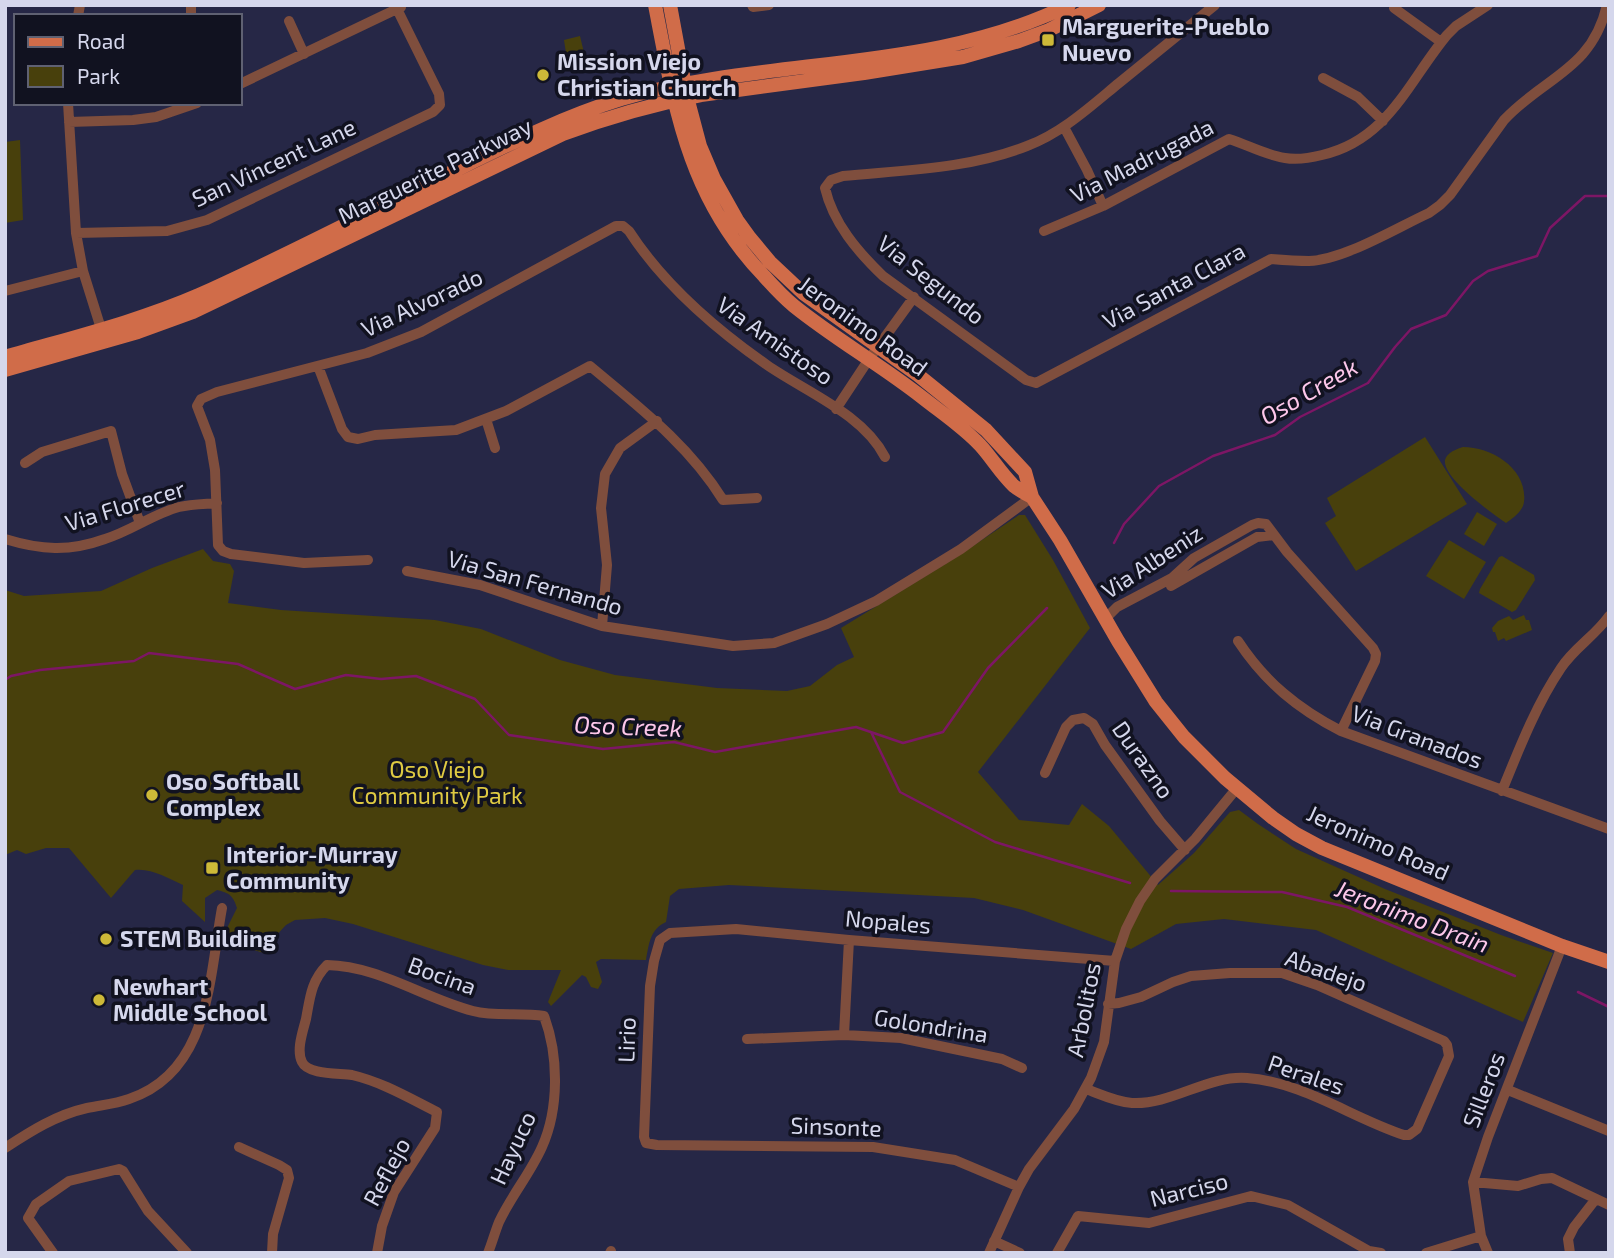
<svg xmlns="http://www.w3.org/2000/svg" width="1614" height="1258" viewBox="0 0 1614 1258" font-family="'Exo 2',sans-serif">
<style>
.green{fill:#48400c}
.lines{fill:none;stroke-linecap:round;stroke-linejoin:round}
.stream{stroke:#7d1665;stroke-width:2.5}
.minor{stroke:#7f4e3d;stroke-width:10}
.major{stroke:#d06c49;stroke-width:14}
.poi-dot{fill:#cdb938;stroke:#111220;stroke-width:2.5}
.labels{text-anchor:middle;stroke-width:7;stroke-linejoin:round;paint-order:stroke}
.poi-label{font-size:23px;font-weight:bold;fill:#d5d7ec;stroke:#111220;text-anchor:start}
.street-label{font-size:23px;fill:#d5d7ec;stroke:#111220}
.park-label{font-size:23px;fill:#dfca42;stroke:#111220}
.water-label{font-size:24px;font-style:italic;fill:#fdc7ea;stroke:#111220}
</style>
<rect width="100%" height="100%" fill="#262746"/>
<path class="green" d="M580,36l5,21 -14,3 -5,-7 -2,-13z
M20,140l3,80 -18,3v-81z
M1425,437l42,67 -111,67 -31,-48 11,-7 -9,-18z
M1463,447c29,0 65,22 61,55 -1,9 -11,16 -18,21 -13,-9 -64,-45 -61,-63 2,-8 12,-11 18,-13z
M1477,512l20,12 -13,22 -20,-12z
M1019,515h6l28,45 37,68 -112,144 41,48 50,5 13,-21 27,22 49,59 36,-32 36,-41 9,-2 19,14 38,25 89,40 116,46 52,18 -30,69 -207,-92 -92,-11 -48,5 -45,25 -108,-39 -49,-12 -245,-13 -50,4 -9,7 -4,26c-16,7 -17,22 -20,38l-45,-1 -5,3 6,20 -4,7 -7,-2 -5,-10 -4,-2 -31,31 -3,-4 13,-32h-53l-25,-5 -130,-41 -28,-6 -30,2 -9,5 -15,16 -4,13 -41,-13 2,-15 9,-18c-4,-13 -8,-15 -20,-18l-12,8v24l-23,-21 1,-16c-15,-7 -32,-17 -48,-15l-24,28 -42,-50h-23l-20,6 -9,-4 -12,5v-265l19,6 77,-5 51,-23 51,-19 10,12 17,3 4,7 -6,32 53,7 154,10 46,9 79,31 55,15 102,13 70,3 23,-5 27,-21 17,-8 -13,-29 114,-70z
M1449,540l37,22 -22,37 -38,-23z
M1502,556l32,19 1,5 -19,30 -4,2 -33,-19 1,-4 19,-32z
M1524,615l2,5h3l3,10 -26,11 -2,-3 -6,3 -3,-9h-2l-1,-4 6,-7 11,-5 4,4z"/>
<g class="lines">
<path class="stream" d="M1114,543l10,-19 35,-38 54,-30 62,-21 25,-18 68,-34 27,-36 16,-18 35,-14 27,-34 15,-10 49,-15 13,-28 35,-32h24
M5,680l6,-4 29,-6 94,-9 15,-8 89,11 57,25 51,-14 35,4 35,-3 59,23 34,36 94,14 71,-7 41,10 141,-25 47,16 40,-11 45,-64 59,-60
M871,732l29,60 95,50 135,41
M1171,891l111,1 65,15 168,69
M1578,992l31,15"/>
<path class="minor" d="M191,5v11
M752,5l1,2 16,-2
M1215,5c-32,26 -64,52 -96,78 -28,23 -57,50 -92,63 -58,23 -123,24 -184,30l-12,4 -6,8c8,35 33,64 58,88l143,104 10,3 235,-124c12,1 25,2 38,2 35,-1 87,-33 120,-48l11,-8 10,-10 54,-75c40,-43 88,-50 103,-115
M1394,8l47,34
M78,16l2,-11
M289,21l15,33
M1323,78l35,19 25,24
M240,84l161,-77
M68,103l8,130 7,38 20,64
M69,122l64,-2 23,-3 41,-14
M1064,127l23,43 16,36
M1044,231l59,-25 126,-67c19,6 36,16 56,19 12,2 25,0 37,-3 66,-15 86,-73 125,-120l9,-9 32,-21
M76,233l91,-2 40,-11 226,-108 7,-7 -1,-11 -42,-85
M5,291l78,-20
M318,366l24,63 6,8 10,2 17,-4 81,-5 50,-19 84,-45c49,41 99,79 133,134l34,-2
M836,409l33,-50 45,-62
M486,419l9,29
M25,463l17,-11 69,-21 11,43 18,49
M5,539c36,11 64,13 100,0 26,-8 48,-25 74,-32 12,-3 26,-3 38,-4
M368,560l-64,3 -73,-9 -8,-3 -5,-6 -3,-75 -5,-30 -13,-34 4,-7 16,-7 150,-39 54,-21 195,-106h7l6,5c35,54 85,97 138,134 39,27 96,49 118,92
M407,571l73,14 122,41 131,20 41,-3 53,-19 49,-23 85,-52 71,-52
M1171,586l86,-49 17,-2
M1106,618l11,-11 55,-29 22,-20 58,-33 6,-2 8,1 21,28 86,96 3,6 -1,7 -34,70
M602,626l5,-61 -6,-57 4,-34 15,-26 37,-27
M1238,641c27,41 60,68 103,90l268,98
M1045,773l21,-46 7,-7 11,-2 9,6 12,21 55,76 25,29
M1502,791c17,-42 34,-86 59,-123 13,-20 34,-32 48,-52
M844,1035l5,-95
M747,1039l97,-4 57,3 101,21 20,9
M1086,1089c14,5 30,13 46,14 40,2 75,-28 115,-25 56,4 105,40 157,57h5l8,-6 32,-73 -2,-11 -3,-4 -127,-56 -35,-12h-52l-39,3 -18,6 -32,15 -22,6 -11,1
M1508,1090l101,41
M239,1147l40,18 8,5 2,8 -16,56 -1,19
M5,1148c26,-17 51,-33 82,-40 14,-3 28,-4 42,-9 81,-27 80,-121 93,-191
M1473,1182l45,4 23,-7 11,-1 57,27
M1019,1187l-64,-27 -82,-13 -216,-2 -11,-2 -2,-6 6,-151 4,-25 6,-21 10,-7 66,-4 113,11 266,21
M994,1241l26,12
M53,1253l-25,-35 8,-14 33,-23 50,-12 4,2 25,40 39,42
M377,1253l5,-27 12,-34 41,-64 2,-16c-28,-14 -55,-30 -85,-37 -13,-2 -44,0 -50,-13 -6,-12 1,-31 4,-43 4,-21 5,-38 21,-54 52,1 96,33 146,46 23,6 48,1 71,5 15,40 15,93 -2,131 -12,27 -31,49 -43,75 -4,10 -7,21 -11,31
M610,1253l1,-2
M989,1253l30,-66 10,-18 45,-60 17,-31 13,-36 11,-81 11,-32 14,-28 15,-22 40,-40 42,-51
M1057,1253l21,-37 71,7 102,-27 37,9 81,46 12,2
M1426,1253l55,-17
M1488,1253l-7,-17 -8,-54 15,-45 74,-191
M1570,1253l-2,-14 6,-12 21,-27"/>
<path class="major" d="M655,5c20,103 33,192 109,271 9,10 19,21 30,30 41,33 87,59 129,92 19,15 40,29 57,47 12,13 21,29 34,41 5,4 12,8 18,11
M670,5l17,92 13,49 14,33 23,41 13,18 20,24 33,31 115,82 68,55 39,42 7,25 28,43 58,101 38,61 28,35 41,41 48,40 23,16 26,14 240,98 47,16
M5,357c65,-19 132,-35 194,-62 87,-39 170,-83 255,-124 55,-27 109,-54 167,-72 147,-43 308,-25 448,-94
M5,370l133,-38 55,-20 370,-178c45,-17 91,-30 138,-39l163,-22 99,-16 56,-16 30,-11 50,-25"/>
</g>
<g class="poi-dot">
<rect x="1041" y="33" width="14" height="14" rx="3.5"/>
<circle cx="543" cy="75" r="7"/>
<circle cx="152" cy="795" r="7"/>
<rect x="205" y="861" width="14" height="14" rx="3.5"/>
<circle cx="106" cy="939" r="7"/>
<circle cx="99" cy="1000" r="7"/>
</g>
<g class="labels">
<g class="poi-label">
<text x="1062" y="35">Marguerite-Pueblo<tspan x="1062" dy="26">Nuevo</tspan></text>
<text x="557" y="70">Mission Viejo<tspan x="557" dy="26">Christian Church</tspan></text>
<text x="166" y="790">Oso Softball<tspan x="166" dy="26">Complex</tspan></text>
<text x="226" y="863">Interior-Murray<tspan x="226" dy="26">Community</tspan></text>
<text x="120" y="947">STEM Building</text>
<text x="113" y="995">Newhart<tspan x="113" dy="26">Middle School</tspan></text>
</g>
<g class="street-label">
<text transform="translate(1142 161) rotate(-27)" y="8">Via Madrugada</text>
<text transform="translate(274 163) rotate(-25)" y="8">San Vincent Lane</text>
<text transform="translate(435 171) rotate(-26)" y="8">Marguerite Parkway</text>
<text transform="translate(931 280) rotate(38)" y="8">Via Segundo</text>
<text transform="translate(1174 286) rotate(-28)" y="8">Via Santa Clara</text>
<text transform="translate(422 303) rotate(-25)" y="8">Via Alvorado</text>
<text transform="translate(863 326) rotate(36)" y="8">Jeronimo Road</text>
<text transform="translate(775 341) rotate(35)" y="8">Via Amistoso</text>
<text transform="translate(125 506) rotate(-17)" y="8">Via Florecer</text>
<text transform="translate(1152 562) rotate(-33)" y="8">Via Albeniz</text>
<text transform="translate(535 583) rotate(16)" y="8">Via San Fernando</text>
<text transform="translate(1417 737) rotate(21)" y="8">Via Granados</text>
<text transform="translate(1143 760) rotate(55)" y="8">Durazno</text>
<text transform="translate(1378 843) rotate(24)" y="8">Jeronimo Road</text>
<text transform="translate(888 922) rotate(5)" y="8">Nopales</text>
<text transform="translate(1326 971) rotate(19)" y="8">Abadejo</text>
<text transform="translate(442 976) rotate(20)" y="8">Bocina</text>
<text transform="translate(1084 1010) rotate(-79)" y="8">Arbolitos</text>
<text transform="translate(931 1026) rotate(9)" y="8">Golondrina</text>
<text transform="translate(627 1040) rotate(-88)" y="8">Lirio</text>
<text transform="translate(1306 1075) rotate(19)" y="8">Perales</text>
<text transform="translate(1484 1090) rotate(-69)" y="8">Silleros</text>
<text transform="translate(836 1127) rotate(2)" y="8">Sinsonte</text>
<text transform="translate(513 1148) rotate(-65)" y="8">Hayuco</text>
<text transform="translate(387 1172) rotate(-62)" y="8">Reflejo</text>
<text transform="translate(1189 1190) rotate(-14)" y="8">Narciso</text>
</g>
<g class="park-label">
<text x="437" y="778">Oso Viejo<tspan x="437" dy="26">Community Park</tspan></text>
</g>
<g class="water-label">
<text transform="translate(1309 392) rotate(-30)" y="8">Oso Creek</text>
<text transform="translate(628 727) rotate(2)" y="8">Oso Creek</text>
<text transform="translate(1412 917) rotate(21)" y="8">Jeronimo Drain</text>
</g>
</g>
<rect width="1614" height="1258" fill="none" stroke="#d5d7ec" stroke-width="14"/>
<rect x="14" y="14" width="228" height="91" fill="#111220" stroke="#5f6172" stroke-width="2"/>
<rect x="28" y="37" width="35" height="10" fill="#d06c49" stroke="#5f6172" stroke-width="2"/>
<text x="77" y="49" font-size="21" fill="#d5d7ec">Road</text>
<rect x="28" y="66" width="35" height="21" fill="#48400c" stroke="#5f6172" stroke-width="2"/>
<text x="77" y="84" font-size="21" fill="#d5d7ec">Park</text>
</svg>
